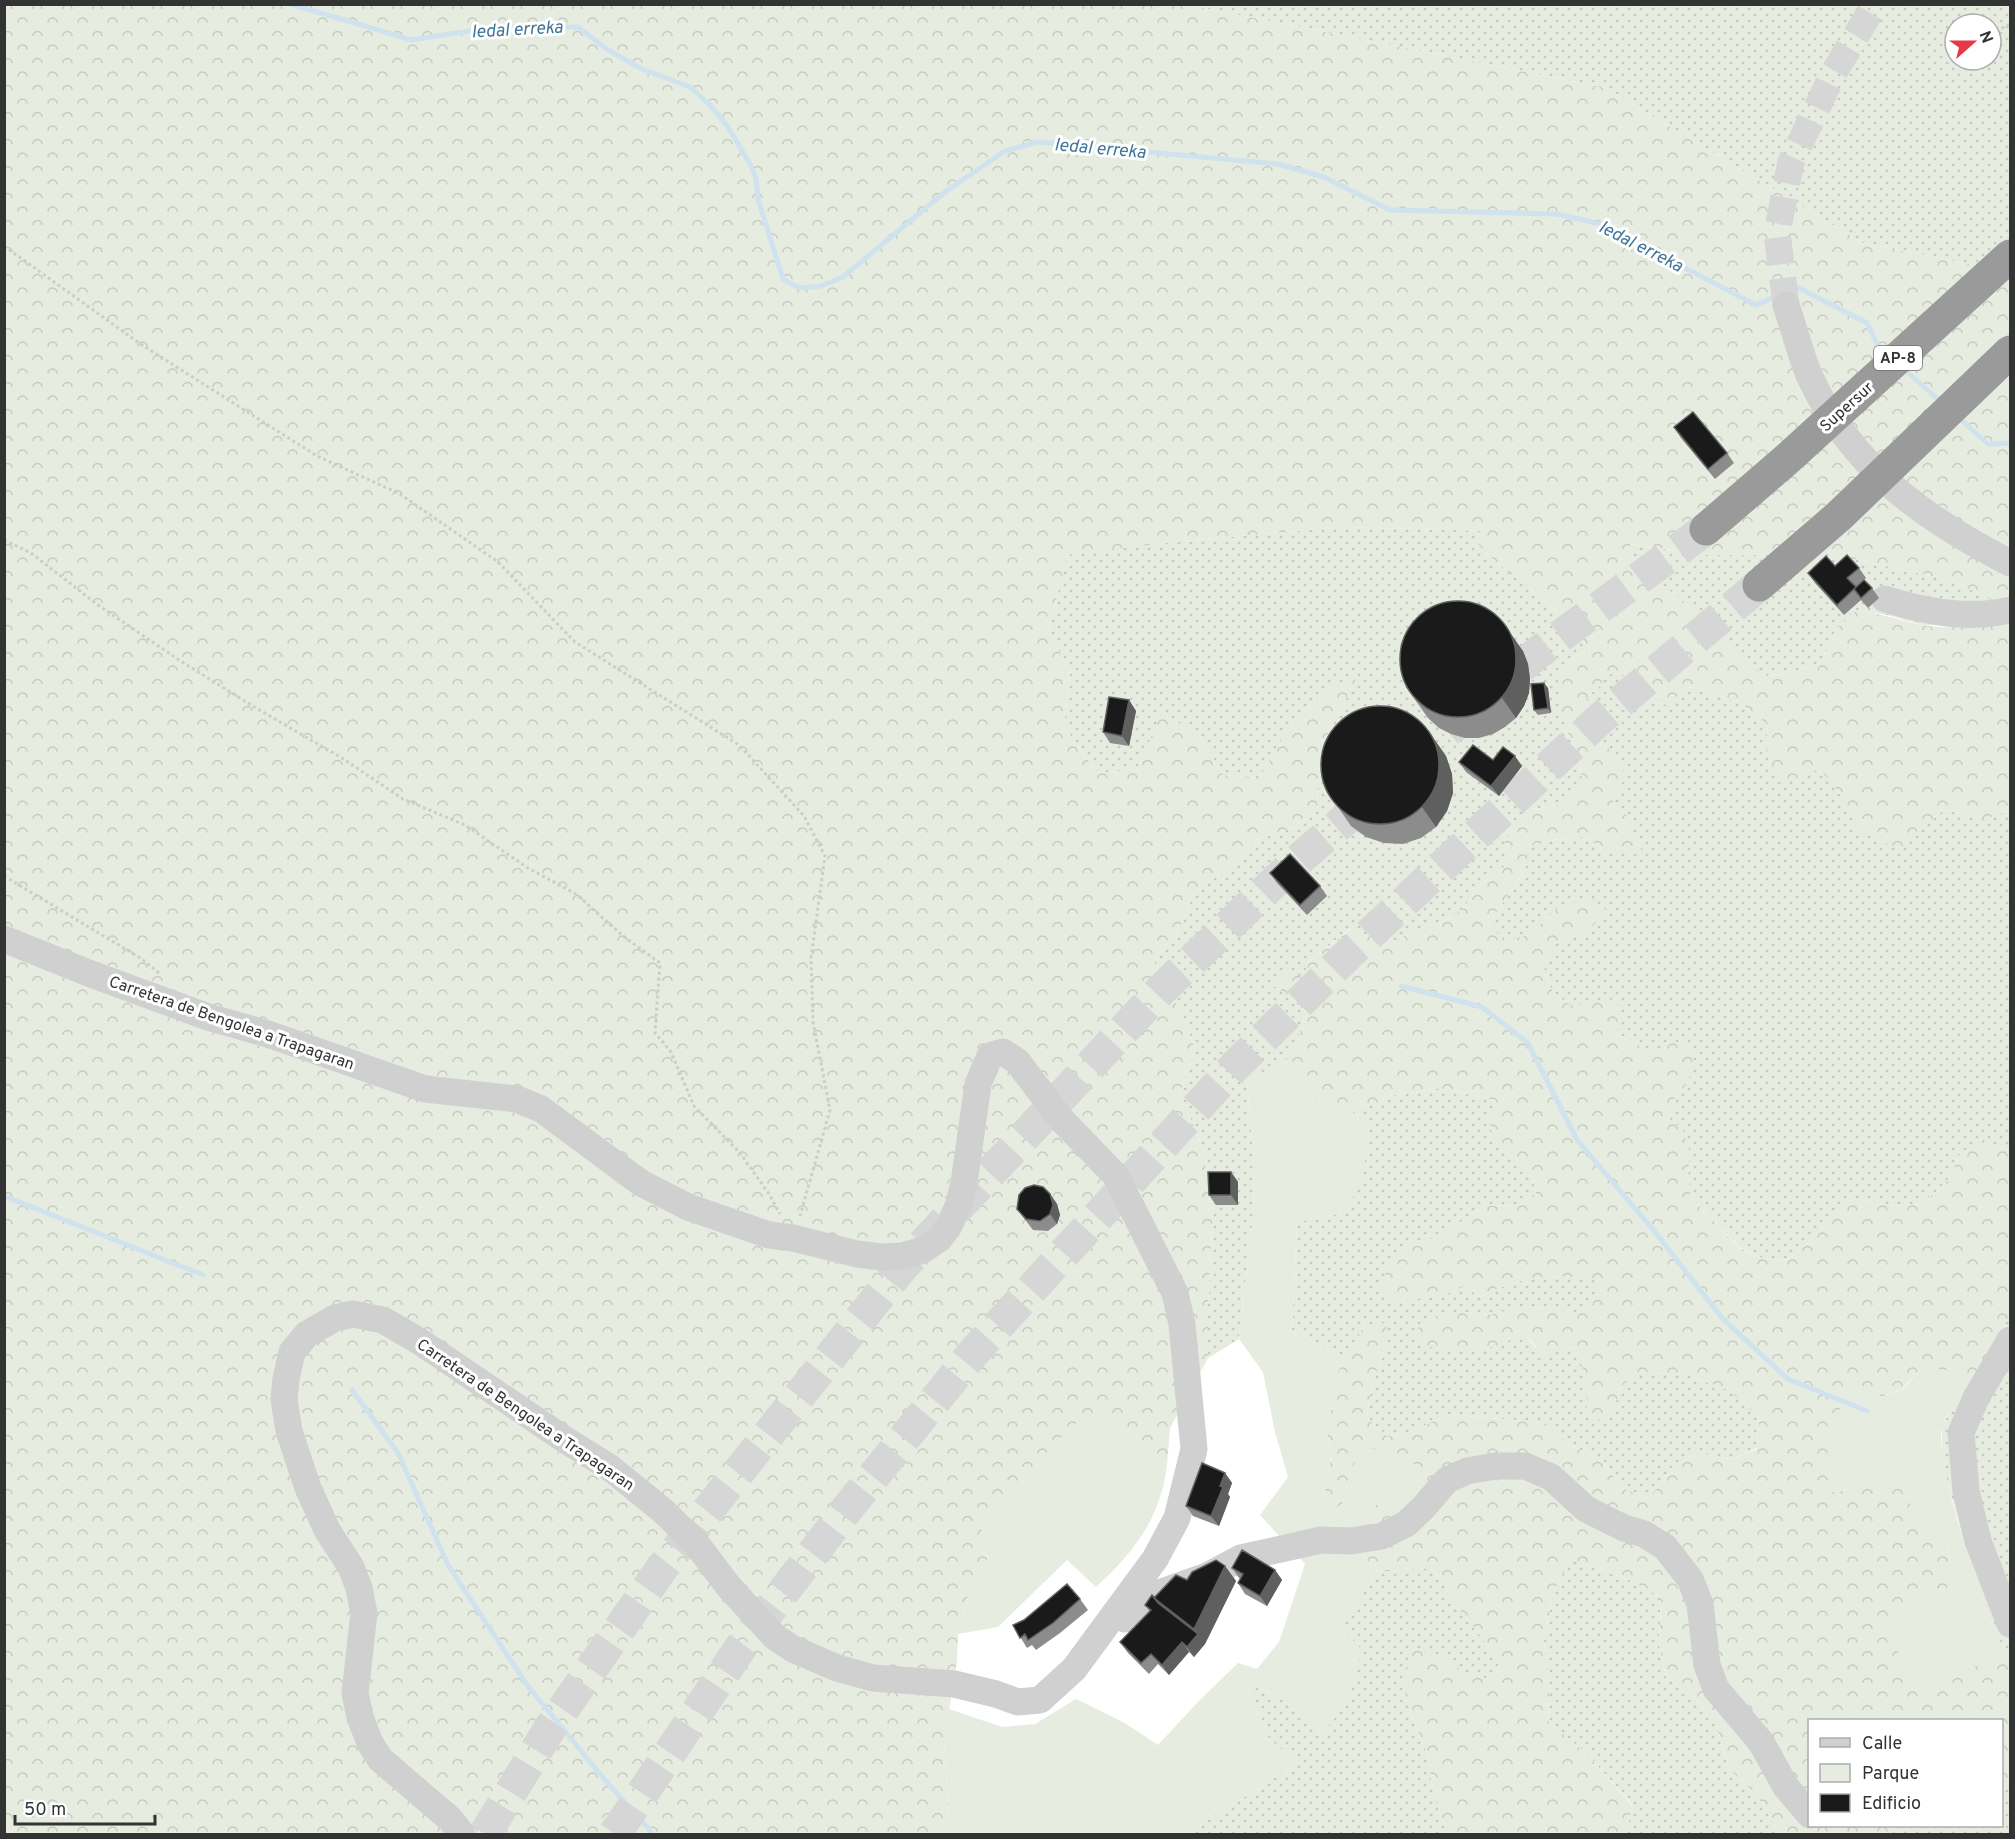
<svg xmlns="http://www.w3.org/2000/svg" width="2015" height="1839" viewBox="0 0 2015 1839" font-family="Overpass,sans-serif">
<style>
.grass{fill:url(#grass-dots);fill-rule:evenodd}
.forest{fill:url(#forest-crowns)}
.green{fill:#e6ecdf}
.lines{fill:none;stroke-linecap:round;stroke-linejoin:round}
.stream{stroke:#cfe2ee;stroke-width:5}
.minor-tunnel{stroke:#d6d6d6;stroke-width:27;stroke-dasharray:27 14;stroke-linecap:butt}
.highway-tunnel{stroke:#d6d6d6;stroke-width:33;stroke-dasharray:33 16;stroke-linecap:butt}
.path{stroke:#cdcdcd;stroke-width:3;stroke-dasharray:3 3;stroke-linecap:butt}
.minor{stroke:#d0d0d0;stroke-width:27}
.highway{stroke:#9a9a9a;stroke-width:33}
.wall{fill:#8c8c8c}
.shaded-wall{fill:#5f5f5f}
.building{fill:#1a1a1a;stroke:#5f5f5f;stroke-width:1.5}
.labels{text-anchor:middle;stroke-width:6;stroke-linejoin:round;paint-order:stroke}
.shield{fill:#fff;stroke:#707070;stroke-width:1.5}
.shield-label{font-size:15px;font-weight:bold;fill:#333}
.street-label{font-size:16px;fill:#333;stroke:#fff}
.water-label{font-size:18px;font-style:italic;fill:#3f7597;stroke:#fff}
</style>
<defs>
<pattern id="grass-dots" width="8" height="8" patternUnits="userSpaceOnUse" patternTransform="scale(1.5)"><rect width="8" height="8" fill="#e6ecdf"/><path d="M2 2h.1M6 6h.1" fill="none" stroke="#c6cbc0" stroke-width="1.8" stroke-linecap="round"/></pattern>
<pattern id="forest-crowns" width="20" height="18" patternUnits="userSpaceOnUse" patternTransform="scale(1.5)"><rect width="20" height="18" fill="#e6ecdf"/><path d="M2 6a3 3 0 1 1 6 0M12 15a3 3 0 1 1 6 0" fill="none" stroke="#c6cbc0"/></pattern>
</defs>
<rect width="100%" height="100%" fill="#fff"/>
<path class="grass" d="M1189,5h821v267l-147,-29 -257,-155zM1955,24h36v36h-36z
M1342,527l149,4 -5,22 76,63 28,33 -21,11 -4,67 13,29 4,22 -10,21 -19,7 -19,3 -29,32v25l-25,19 -17,24 -18,12 -27,8 -28,15 -40,-15 -42,33 -3,15 -35,6 15,10 20,18 -7,27 -12,23 -39,19 7,83 -1,54 -14,122 -31,19v-52l5,-93 -10,-65 -23,-55 15,-45 -15,-37 -27,-51 25,-28 16,-40 44,-30 16,-22 41,-13 23,-18 -1,-26 8,-43 32,-64 -33,14 -32,32 -32,56 -37,-3 -26,-44 -60,38 -40,4 -33,-47 6,-52 -21,-44 18,-76 105,-12z
M1629,544l76,11 125,-1 124,27 56,29 -43,16 -45,-1 -35,-10 -31,-5 -21,21 -4,13 -12,20 -26,8 -26,4 -30,-22 -54,-53 -26,-20 -24,-22z
M1606,673l25,3 34,28 26,-17 48,15 29,23 -2,31 52,13 14,13 12,19 71,32 29,-23 42,9 24,-9v341l-16,-7 -35,11 -8,21 -15,16 -16,12 -27,2 -34,-7 -17,3 -17,23 -20,21 -19,14 -22,-1 -23,-11 -50,-50 -3,-22 2,-23 -21,-32 5,-21 14,-18 -16,-40 -14,12 -43,-20 -61,-40 -11,-22 12,-29 33,-11 -30,-24 -29,27 -25,7 -15,-19 36,-53 3,-24 31,-7 25,-2 25,15 17,-37 -15,-15 -2,-51 -11,-9 -17,-31 8,-14 12,-10z
M1440,1088l62,14 -9,40 39,31 4,20 -16,12 -36,1 -43,30 -35,10 33,51 26,-11 15,11c41,-21 73,-25 119,-16l-6,22 -20,11 -23,-7 -31,1 -30,7 -23,-3 14,38 25,-8 19,-9 12,15 24,2 15,-2c11,22 12,40 12,64h26l7,-24 17,-16 50,3 41,15 31,27 -2,31 -25,11 -36,-6 -23,14 -24,31 -28,-10 -17,-26 -32,-16 -30,-23 -93,-9 -36,17 -25,6 -21,-19 5,-33 12,-35 -20,-25 -11,24 -6,9 -55,-27 5,-109 50,-10 21,-86 -17,-15 39,-15z
M2010,1313v333l-3,6 -11,-16 -12,-33 -7,-31 -13,-30 -22,-79v-38z
M1571,1559l58,21 32,17 -2,47 7,33 29,21 22,28 12,43 28,26 23,39h-154l6,-30 -46,-51 -38,-32 2,-40 -6,-40 9,-48z
M1430,1568l12,13 12,22 45,56 -3,23 -31,-10 -23,-15 -31,59 15,35 8,44 13,39h-259l15,-11 95,-60 -29,-24 -21,-55 33,14 42,36 15,-110 20,-21 18,-31z
M2002,1783l8,9v42h-118l2,-8h108z"/>
<path class="forest" d="M5,5h1184l417,83 257,155 147,29v338l-56,-29 -124,-27 -125,1 -75,-11 3,15 24,22 26,20 54,53 30,22 26,-4 26,-8 12,-20 4,-13 21,-21c22,3 43,10 65,15 29,5 60,-1 89,-5v190l-24,9 -42,-9 -29,23 -13,17 -44,-19c-12,-26 -18,-43 -40,-62l-12,8 -22,2 -18,-23 2,-31 -29,-23 -48,-15 -26,18 -34,-29 -25,-2 -5,11 -12,10 -8,14 17,31 11,9 15,22 -3,19 -9,10 14,15 16,36 -33,1 -25,-15 -25,2 -30,7 -4,24 -36,53 15,18 25,-6 29,-27 32,-11 16,13 -18,22 -33,11 -12,29 11,22 18,12 43,-7 9,20 -9,15 43,20 14,-12h17l4,21 -5,19 -14,18 -5,21 13,6 8,26 -2,23 3,22 49,50 24,11 22,1 19,-14 20,-21 16,-23 18,-3 34,7 27,-2 16,-12 15,-16 8,-21 21,-17 30,13v162l-19,42 -14,26 -55,-14 -20,22 -20,8 -53,95 76,-8 10,35 32,24 8,43 -39,9 90,57 4,-6v146l-8,-9v-63h-192v106h84l-2,8h-112l-23,-39 -28,-26 -12,-43 -22,-28 -29,-21 -7,-33 2,-47 -32,-17 -58,-21 -18,34 -9,48 6,40 -2,40 38,32 46,52 -6,29h-179l-13,-39 -8,-44 -15,-35 -9,-38 11,-29 29,8 23,15 31,9 3,-22 -45,-56 -12,-22 -12,-13 -54,4 -14,-18 1,-31 3,-13 17,-9 -31,-34 -8,35 -17,15 -3,-20 7,-41 -6,-34 11,-22v-26l17,-25 11,-24 23,-2 -3,27 -12,35 -5,33 21,19 25,-6 36,-17 93,9 30,23 32,16 17,26 28,10 24,-31 23,-14 36,6 25,-10 2,-32 -31,-27 -41,-15 -50,-3 -17,16 -7,24 -17,9 -9,-9c0,-24 -1,-42 -13,-64l-14,2 -14,8 -22,-25c-13,7 -28,14 -43,17 -19,3 -47,-1 -65,-7l-1,-13 24,-16 27,-2 23,3 30,-7 31,-1 23,6 20,-10 5,-22c-45,-9 -77,-5 -118,16l-15,-11 -26,11 -47,4 -12,-10 8,-26 18,-19 35,-10 43,-30 36,-1 16,-12 -4,-20 -39,-31 -4,-25 13,-15 -62,-14 -50,8 -39,15 -30,-6 -23,-24 -12,-20 12,-23 7,-27 -20,-18 -16,-10 14,-11 22,5 3,-15 43,-33 39,15 28,-15 27,-8 18,-12 17,-24 25,-19v-25l15,-19 14,-13 19,-3 19,-7 10,-22 -4,-21 -13,-29 -7,-47 11,-20 21,-11 -28,-33 -76,-63 -10,-12 14,-10 -148,-4 -170,15 -105,13 -18,75 21,44 -6,52 33,47 40,-4 24,-54 36,16 26,44 36,3 33,-56 32,-32 34,-15 -33,65 -8,43 1,26 -23,18 -41,13 -16,22 -44,30 -16,40 -25,28 27,51 15,37 -15,45 23,55 10,65 -5,93v52l-38,70 -3,37 -40,-37 -71,14 -44,53 -33,21 9,42 -18,31 -12,45 -1,27 -13,81 5,78 -6,14h-938z"/>
<path class="green" d="M1286,1061l12,20 23,23 30,7 17,15 -4,46 -17,40 -50,10 -5,109 55,27 -11,16v26l-11,22 6,34 -7,41 3,19 17,-14 8,-35 15,-20c27,8 56,8 60,43l-29,25 -15,-14 -17,9 -3,13 -1,31 14,18 -18,31 -20,21 24,26 -13,48 -26,36 -42,-36 -33,-14 21,55 29,24 -95,60 -15,11h-245l6,-14 -5,-78 5,-33 53,18 33,-3 41,-25 47,23 35,23 41,-44 39,-38 19,6 22,-27 26,-78 -45,-49 28,-38 -13,-45 -12,-60 -24,-33 14,-122 1,-54 -7,-83z
M1922,1367l30,4 25,10c-9,10 -30,31 -34,43 -8,22 13,93 21,117 3,10 9,20 12,30 11,30 12,53 31,81l-83,36 -23,-26 -10,-33 25,-34 39,-9 -8,-43 -32,-24 -10,-34 -76,7 2,-65 22,-45 29,15 21,-8z
M1086,1414l41,14 40,37c-7,54 -32,86 -71,122l-29,-27 -69,67 -40,7 12,-45 18,-31 -9,-42 33,-21 44,-53z"/>
<g class="lines">
<path class="stream" d="M290,4l122,36 82,-13h84l30,23 34,19 48,18 20,18 18,22 22,37 6,14 2,21 25,80 16,9 22,-2 22,-9 102,-85 60,-41 32,-9 241,22 46,13 66,33 166,4 45,10 155,81 41,-18 70,36 12,25 8,6
M1903,368l38,34
M1957,416l31,28 22,-1
M1401,986l81,21 46,36 49,97 74,87 72,92 65,60 79,32
M4,1196l199,79
M352,1390l46,63 50,112 79,120 77,94 45,50 2,5"/>
<path class="minor-tunnel" d="M1786,305l-9,-72 14,-71 42,-88 42,-70"/>
<path class="highway-tunnel" d="M485,1834l67,-109 110,-157 240,-301 133,-142 125,-134 128,-122 252,-218 166,-122
M615,1834l126,-187 106,-138 127,-157 129,-141 132,-145 121,-119 244,-228 159,-134"/>
<path class="path" d="M1991,34l19,-10
M4,246l138,99 175,111 83,38 98,68 77,80 164,103 65,71 21,40 -14,102 2,64 17,88 -30,106
M4,540l27,13 67,52 81,55 77,48 86,50 61,41 62,26 63,43 48,26 47,42 37,27 -5,70 16,19 23,54 46,47 29,41 11,20
M4,876l138,83 18,15"/>
<path class="minor" d="M1786,305c8,23 14,48 23,70 43,93 114,143 201,188
M1885,599c41,13 84,21 125,11
M4,939l87,35 117,43 60,17 157,55 92,10 24,10 100,74 47,24 81,28 24,3 64,16 24,3 22,-1 20,-6 16,-11 10,-13 10,-22 5,-21 14,-99 12,-28 13,-4 14,9 44,58 55,57 59,117 7,31 12,125 -17,69 -22,41 -81,110 -34,31 -22,2 -22,-8 -42,-10 -81,-6 -36,-10 -44,-19 -18,-12 -46,-50 -34,-45 -33,-32 -53,-43 -42,-26 -148,-100 -36,-21 -30,-6 -18,4 -28,16 -15,18 -6,27 -2,20 5,32 19,57 19,42 24,37 8,21 5,25 -9,80 5,24 10,26 10,16 70,60 12,15
M2010,1340l-34,58 -15,35 5,58 12,50 32,83
M1125,1619l34,-26 48,-17 34,-18 80,-18 30,1 31,-5 24,-12 17,-16 24,-28 20,-9 28,-5h30l26,11 35,32 38,19 20,6 21,13 25,32 10,25 7,61 9,24 45,53 25,45 24,28"/>
<path class="highway" d="M1706,529l80,-69 224,-204
M1759,585l80,-69 171,-164"/>
</g>
<path class="wall" d="M1674,427l53,26 7,10 -19,16 -34,-41z
M1835,566l24,2 7,10 -10,9 16,1 7,10 -11,10 -7,-8 -17,15 -29,-32 -7,-10z
M1523,651l5,13 2,15 -1,14 -5,13 -8,12 -11,9 -12,7 -14,4h-14l-14,-4 -12,-6 -11,-10 -22,-31z
M1548,688l3,25 -13,2 -4,-5z
M1129,700l7,11 -7,35 -19,-3 -7,-11z
M1446,756l6,18 1,19 -6,18 -11,16 -15,11 -18,6 -19,-1 -18,-6 -15,-11 -24,-35z
M1493,760l29,6 -23,30 -33,-24 -7,-10z
M1270,873l50,13 7,10 -20,19 -30,-32z
M1231,1172l7,10v23h-22l-7,-10z
M1050,1194l7,10 3,11 -3,9 -9,7 -15,-1 -16,-21z
M1225,1473l7,10 -4,11 2,3 -11,29 -26,-10 -7,-10z
M1225,1566l11,15 -31,63 -11,13 -5,-5 -20,23 -11,-11 -9,10 -21,-21 -8,-11 30,-30 -5,-7 10,-7 32,-18z
M1232,1568l43,2 7,10 -15,26 -22,-12 -7,-11 3,-4 -2,-1z
M1080,1599l8,11 -28,23 -24,17 -4,-5 -5,3 -14,-23z"/>
<path class="shaded-wall" d="M1509,631l14,20 5,13 2,15 -1,14 -5,13 -8,12 -14,-20z
M1544,683l4,5 3,25 -3,-5z
M1129,700l7,11 -7,35 -7,-10z
M1432,736l14,20 6,18 1,19 -6,18 -11,16 -14,-20z
M1515,756l7,10 -23,30 -8,-10z
M1231,1172l7,10v23l-7,-10z
M1050,1194l7,10 3,11 -3,9 -7,-10z
M1225,1473l7,10 -4,11 2,3 -11,29 -8,-10 9,-30z
M1225,1566l11,15 -31,63 -11,13 -7,-10 11,-13 -4,-5z
M1275,1570l7,10 -15,26 -7,-10z
M1182,1642l7,10 -20,23 -7,-10z"/>
<path class="building" d="M1693,412l34,41 -19,16 -34,-42z
M1847,555l12,13 -12,10 9,9 -19,18 -29,-32 18,-17 9,10z
M1864,580l8,8 -11,10 -7,-9z
M1400 659a58 58 0 1 1 116 0a58 58 0 1 1-116 0Z
M1544,683l4,25 -14,2 -3,-26z
M1109,697l20,3 -7,36 -19,-4z
M1321 765a59 59 0 1 1 118 0a59 59 0 1 1-118 0Z
M1473,745l20,15 10,-13 12,9 -24,30 -32,-24z
M1290,854l30,32 -20,19 -30,-32z
M1208,1172h23v23h-22z
M1034,1185l9,2 7,7 3,11 -3,9 -10,7 -14,-2 -9,-10 2,-14 6,-7z
M1202,1463l23,10 -5,13 3,1 -12,29 -25,-10z
M1242,1550l33,20 -15,26 -22,-13 5,-9 -11,-6z
M1216,1560l9,6 -31,63 -40,-31 22,-23 11,5 5,-8z
M1067,1584l13,15 -27,24 -25,17 -3,-6 -5,4 -7,-13 11,-5z
M1152,1595l3,3h-1l4,5 40,31 -11,13 -5,-5 -20,23 -11,-11 -10,9 -21,-21 31,-32 -6,-5z"/>
<g class="labels">
<rect class="shield" x="1874" y="346" width="48" height="24" rx="4.5"/>
<g class="shield-label">
<text x="1898" y="363">AP-8</text>
</g>
<g class="street-label">
<text transform="translate(1846 406) rotate(-42)" y="6">Supersur</text>
<text transform="translate(232 1022) rotate(19)" y="6">Carretera de Bengolea a Trapagaran</text>
<text transform="translate(526 1414) rotate(34)" y="6">Carretera de Bengolea a Trapagaran</text>
</g>
<g class="water-label">
<text transform="translate(517 29) rotate(-3)" y="6">Iedal erreka</text>
<text transform="translate(1100 148) rotate(5)" y="6">Iedal erreka</text>
<text transform="translate(1641 246) rotate(27)" y="6">Iedal erreka</text>
</g>
</g>
<rect width="2015" height="1839" fill="none" stroke="#333333" stroke-width="12"/>
<rect x="1808" y="1719" width="195" height="108" fill="#ffffff" stroke="#adadad" stroke-width="1.5"/>
<rect x="1820" y="1738" width="30" height="9" fill="#d0d0d0" stroke="#adadad" stroke-width="1.5"/>
<text x="1862" y="1749" font-size="18" fill="#333333">Calle</text>
<rect x="1820" y="1764" width="30" height="18" fill="#e6ecdf" stroke="#adadad" stroke-width="1.5"/>
<text x="1862" y="1779" font-size="18" fill="#333333">Parque</text>
<rect x="1820" y="1794" width="30" height="18" fill="#1a1a1a" stroke="#adadad" stroke-width="1.5"/>
<text x="1862" y="1809" font-size="18" fill="#333333">Edificio</text>
<g transform="translate(1973 42) rotate(69)"><circle r="28" fill="#ffffff" stroke="#adadad" stroke-width="1.5"/>
<path d="M0-4.5L10 22L0 15L-10 22Z" fill="#e63946"/>
<text y="-9" font-size="16" font-weight="bold" text-anchor="middle" fill="#333333">N</text>
</g>
<path d="M15 1815v9h140v-9" fill="none" stroke="#333333" stroke-width="3"/>
<text x="24" y="1815" font-size="18" fill="#333333" stroke="#ffffff" stroke-width="4.5" paint-order="stroke">50 m</text>
</svg>
